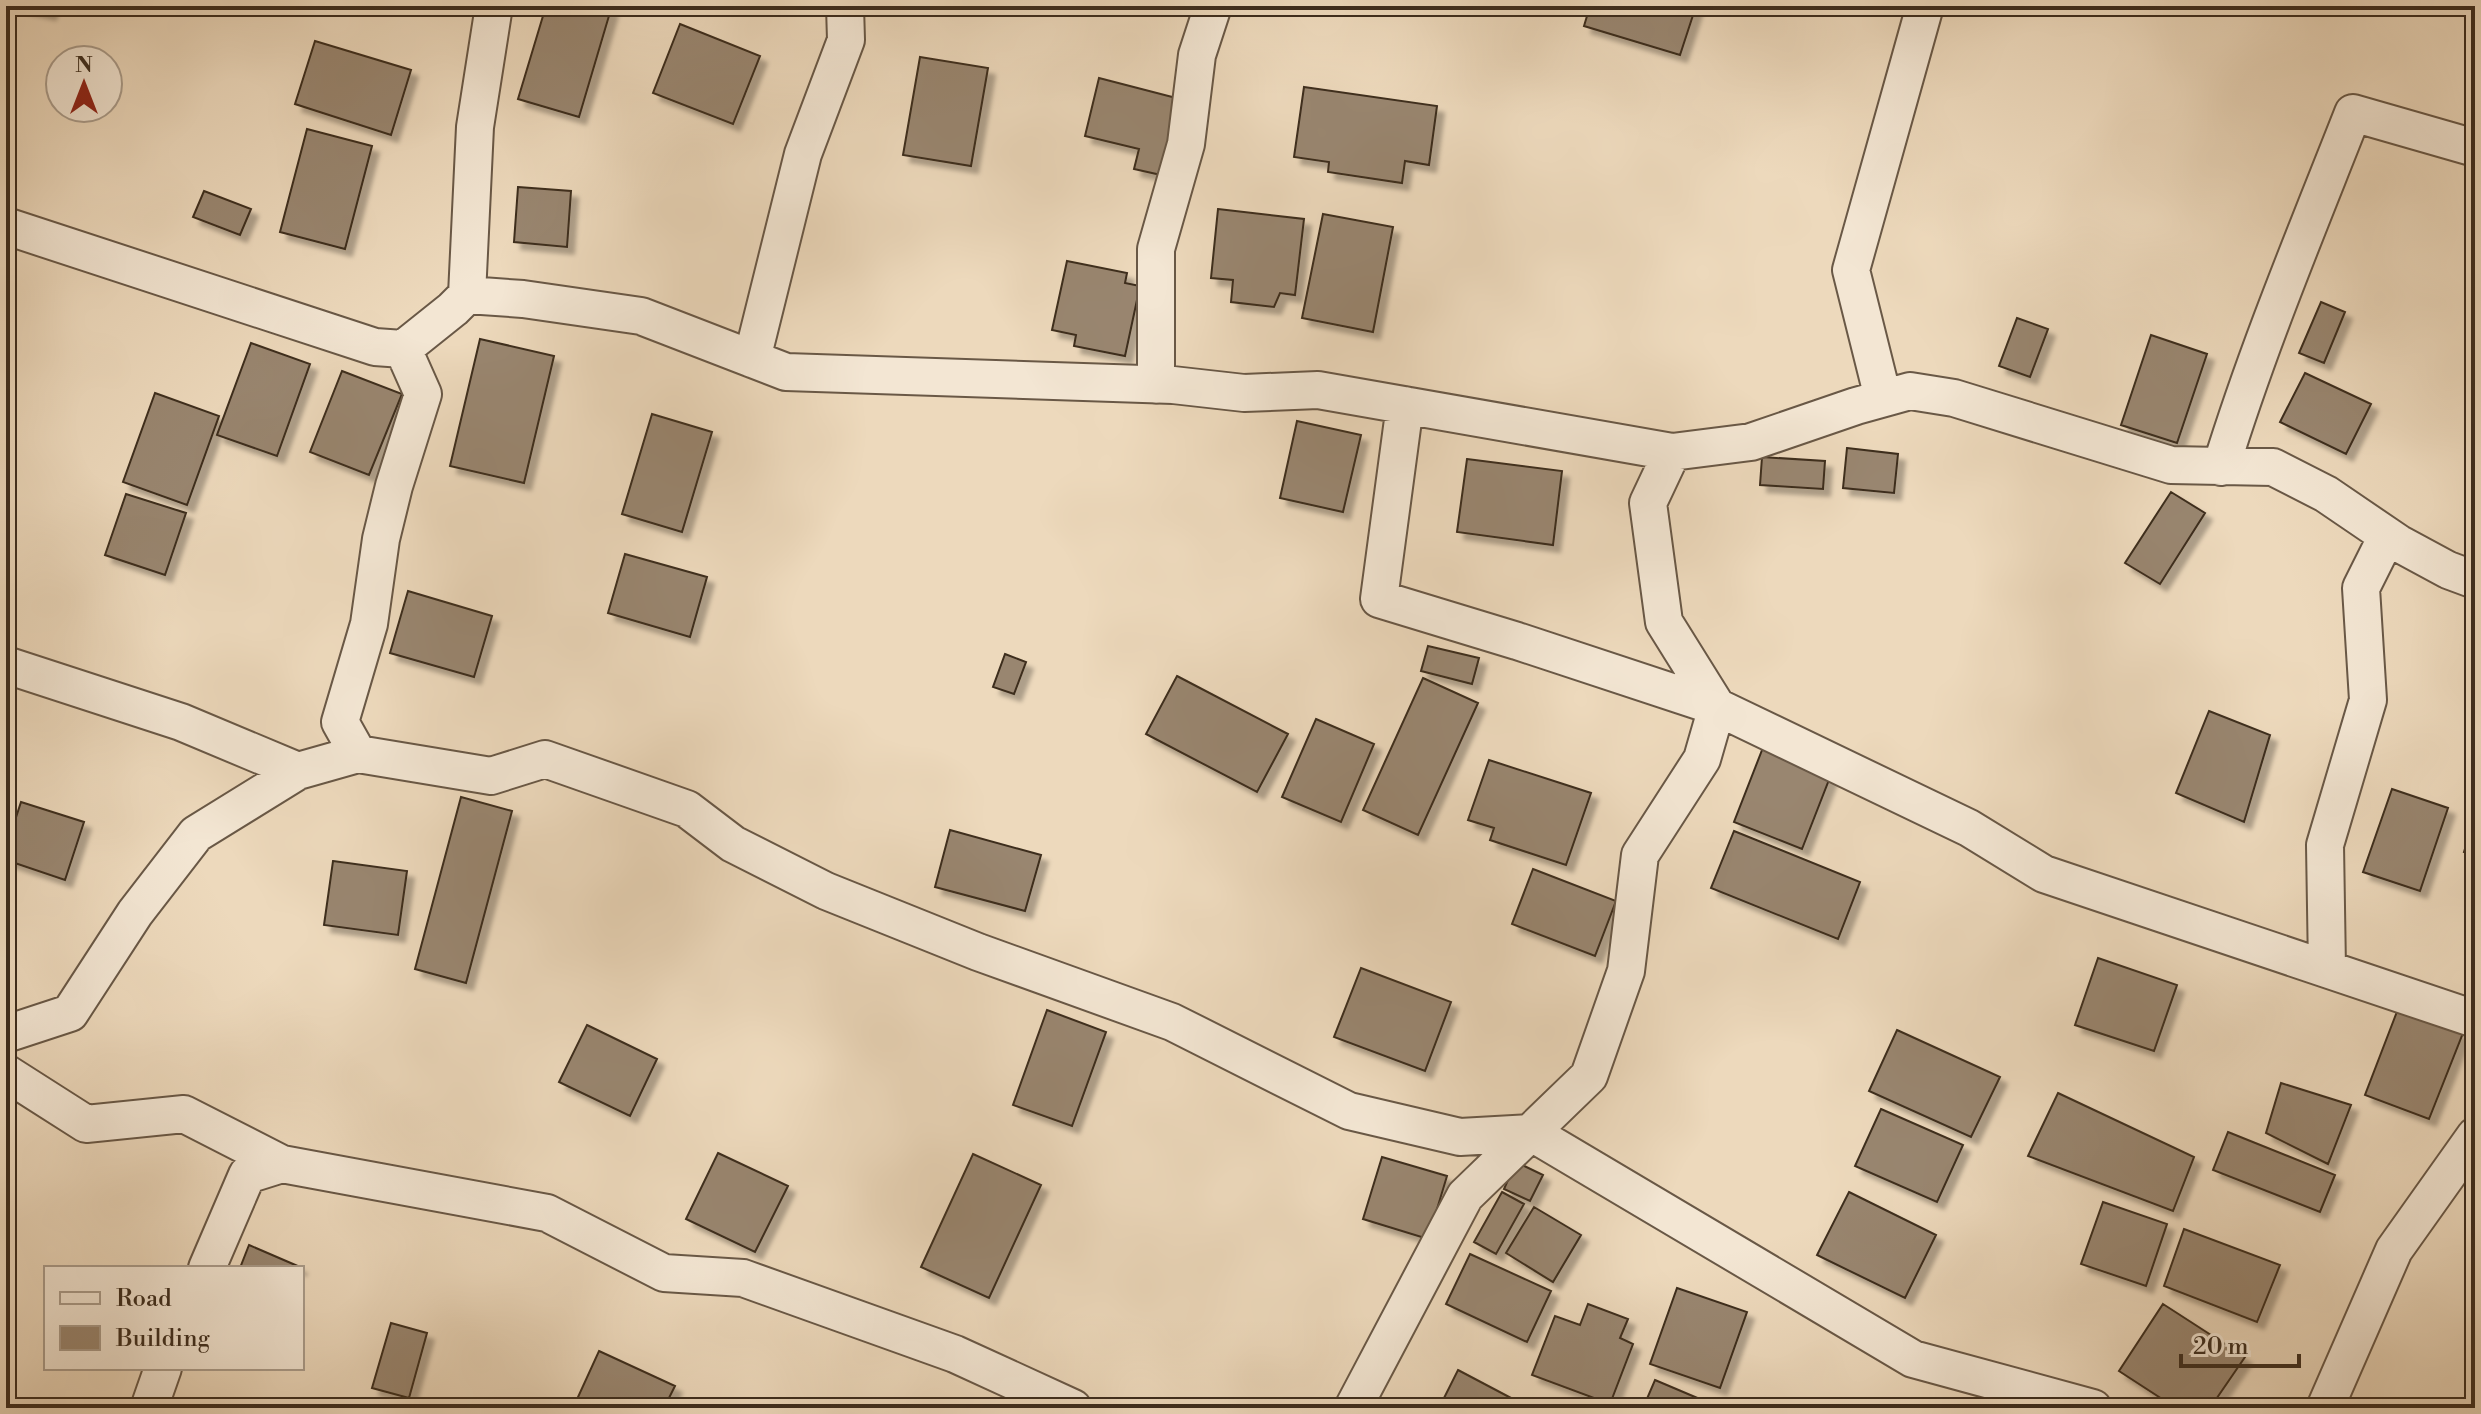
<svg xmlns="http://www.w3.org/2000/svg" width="2481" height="1414" viewBox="0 0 2481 1414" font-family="'Libre Bodoni',serif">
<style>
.building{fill:#998670;stroke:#3d2d1e;stroke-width:2;filter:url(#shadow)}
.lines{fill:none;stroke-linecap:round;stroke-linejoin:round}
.minor-casing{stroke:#695846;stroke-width:40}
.minor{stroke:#f3e6d3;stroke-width:36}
</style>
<defs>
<filter id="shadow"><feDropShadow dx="7" dy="7" stdDeviation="2" flood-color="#0004"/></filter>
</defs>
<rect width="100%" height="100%" fill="#edd9bc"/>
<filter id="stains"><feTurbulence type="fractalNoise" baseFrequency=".0025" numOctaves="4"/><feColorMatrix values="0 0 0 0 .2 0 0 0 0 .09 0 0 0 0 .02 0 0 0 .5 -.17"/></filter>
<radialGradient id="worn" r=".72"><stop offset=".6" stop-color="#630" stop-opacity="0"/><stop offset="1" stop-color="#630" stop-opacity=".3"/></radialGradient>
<path class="building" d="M19,6h32l-2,7z
M546,6h53l12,3 -32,108 -61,-18z
M1590,6h106l-16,49 -96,-29z
M680,24l80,32 -27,68 -80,-31z
M315,41l96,29 -20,65 -96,-31z
M920,57l68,11 -17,98 -68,-11z
M1099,78l81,21 -19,76 -27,-6 5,-20 -54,-13z
M1304,87l133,19 -8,59 -24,-4 -3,22 -74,-11 1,-10 -35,-5z
M307,129l65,17 -27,103 -65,-17z
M518,187l53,4 -4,56 -53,-5z
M204,191l47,18 -11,26 -47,-18z
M1218,209l86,10 -9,76 -15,-2 -6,14 -43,-5 2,-22 -22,-2z
M1323,214l70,13 -20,105 -71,-14z
M1067,261l60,12 -2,10 15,3 -15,70 -51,-10 2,-11 -24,-5z
M2321,302l24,10 -21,51 -25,-10z
M2017,318l31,11 -18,48 -31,-11z
M2151,335l56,19 -30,89 -56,-18z
M480,339l74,17 -30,127 -74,-17z
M251,343l59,21 -33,92 -60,-21z
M342,371l60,23 -33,81 -59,-23z
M2305,373l66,31 -25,50 -66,-32z
M155,393l64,23 -32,89 -64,-23z
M652,414l60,18 -30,100 -60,-18z
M1297,421l64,14 -18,77 -63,-14z
M1847,448l51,6 -4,39 -51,-5z
M1762,457l63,4 -2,28 -63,-4z
M1467,459l95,12 -9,74 -96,-13z
M2171,492l34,21 -45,71 -35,-21z
M126,494l60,19 -21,62 -60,-20z
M625,554l82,23 -17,60 -82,-24z
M408,591l84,25 -18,61 -84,-24z
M1428,646l51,12 -7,26 -51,-13z
M1005,654l21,8 -12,32 -21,-7z
M1177,676l111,58 -31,58 -111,-58z
M1423,678l55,25 -60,132 -55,-25z
M2209,711l61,24 -26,87 -68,-29z
M1316,719l58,25 -33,78 -59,-25z
M1764,745l68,27 -30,77 -68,-27z
M1489,760l102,33 -25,72 -76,-25 4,-12 -26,-8z
M2392,789l56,19 -28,83 -57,-19z
M461,797l51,14 -46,172 -51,-14z
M21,802l63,20 -19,58 -59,-20v-12z
M2475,816v39l-11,-3z
M950,830l91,25 -16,56 -90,-24z
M1734,831l126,51 -22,57 -127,-51z
M333,861l74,10 -9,64 -74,-10z
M1533,869l83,32 -21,55 -83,-32z
M2098,958l79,27 -23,66 -79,-26z
M1361,968l90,34 -26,69 -91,-34z
M2398,1009l65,24 -34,86 -64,-24z
M1047,1010l59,22 -34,94 -59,-21z
M587,1025l70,34 -27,57 -71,-34z
M1897,1030l103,47 -29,60 -102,-46z
M2281,1083l70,22 -23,59 -62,-31z
M2058,1093l136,64 -21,54 -145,-55z
M1881,1109l82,36 -26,57 -82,-36z
M2228,1132l107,43 -15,37 -107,-42z
M718,1153l70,33 -33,66 -69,-33z
M973,1154l68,31 -52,113 -68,-31z
M1382,1157l65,19 -19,63 -65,-20z
M1516,1162l27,13 -13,26 -26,-12z
M1502,1192l22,12 -28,50 -22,-12z
M1849,1192l87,43 -31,63 -88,-43z
M2103,1202l64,22 -21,62 -65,-22z
M1534,1207l47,28 -28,47 -47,-29z
M2184,1229l96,36 -23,57 -93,-36z
M249,1245l51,22v1h-60z
M1470,1254l81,37 -24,51 -81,-38z
M1677,1288l70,24 -27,76 -70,-24z
M1588,1304l40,15 -8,19 13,6 -23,60 -78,-29 23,-59 25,9z
M2163,1304l82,53 -35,51h-34l-57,-37z
M391,1323l36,10 -18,65 -37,-10z
M599,1351l76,35 -11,22h-91z
M1458,1370l55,29 -4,9h-70z
M1655,1380l66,28h-78z"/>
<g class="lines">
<defs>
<path id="minor" d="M6,226l369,121 28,2 50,-40 14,-14 56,4 118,17 145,56 387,13 71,8 74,-3 354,62 79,-10 105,-36 54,-15 44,7 217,67 102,2 53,27 72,49 50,27 27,10
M467,295l8,-168 19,-121
M752,359l51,-205 43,-114 -1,-34
M1156,385v-136l30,-105 11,-89 16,-49
M1883,398l-32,-128 74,-264
M1405,405l-26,194 138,42 200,66 -53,-85 -16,-119 24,-51
M2221,467c37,-120 86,-237 132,-354l122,35
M6,665l175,57 117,49 60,-17 133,22 54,-17 142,50 46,35 93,47 152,61 194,70 177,89 111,26 72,-4 381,226 180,49
M358,754l-18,-32 29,-98 12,-85 13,-53 29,-92 -20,-45
M2327,969l-2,-124 43,-145 -7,-112 26,-52
M6,1034l64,-21 65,-100 61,-79 102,-63
M6,1073l80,51 98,-10 98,50
M207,1268l40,-93 35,-11 265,49 117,60 79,5 212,76 118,54
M149,1408l14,-40
M1353,1408l112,-212 124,-120 37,-105 14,-116 62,-96 15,-52 252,121 75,46 431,145
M2325,1408l69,-158 81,-114"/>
</defs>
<use href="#minor" class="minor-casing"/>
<use href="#minor" class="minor"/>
</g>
<rect width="2481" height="1414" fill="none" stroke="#edd9bc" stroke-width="32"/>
<rect x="8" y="8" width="2465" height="1398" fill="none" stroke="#3d2d1e" stroke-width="4"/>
<rect x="16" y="16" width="2449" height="1382" fill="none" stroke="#3d2d1e" stroke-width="2"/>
<rect x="44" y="1266" width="260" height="104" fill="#f3e6d3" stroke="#aa9c8b" stroke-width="2"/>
<rect x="60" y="1292" width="40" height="12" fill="#f3e6d3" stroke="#aa9c8b" stroke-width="2"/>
<text x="116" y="1306" font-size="24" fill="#3d2d1e">Road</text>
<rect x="60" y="1326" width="40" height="24" fill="#998670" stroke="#aa9c8b" stroke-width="2"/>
<text x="116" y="1346" font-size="24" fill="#3d2d1e">Building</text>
<g transform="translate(84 84)"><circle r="38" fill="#f3e6d3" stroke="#aa9c8b" stroke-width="2"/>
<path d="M0-6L14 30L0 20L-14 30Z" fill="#8f2418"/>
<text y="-12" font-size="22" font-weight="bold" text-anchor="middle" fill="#3d2d1e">N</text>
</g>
<path d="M2181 1354v12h118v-12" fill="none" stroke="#3d2d1e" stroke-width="4"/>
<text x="2193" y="1354" font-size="24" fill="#3d2d1e" stroke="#f3e6d3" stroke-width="6" paint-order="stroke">20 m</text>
<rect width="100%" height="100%" filter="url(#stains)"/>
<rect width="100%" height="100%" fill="url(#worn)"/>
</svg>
